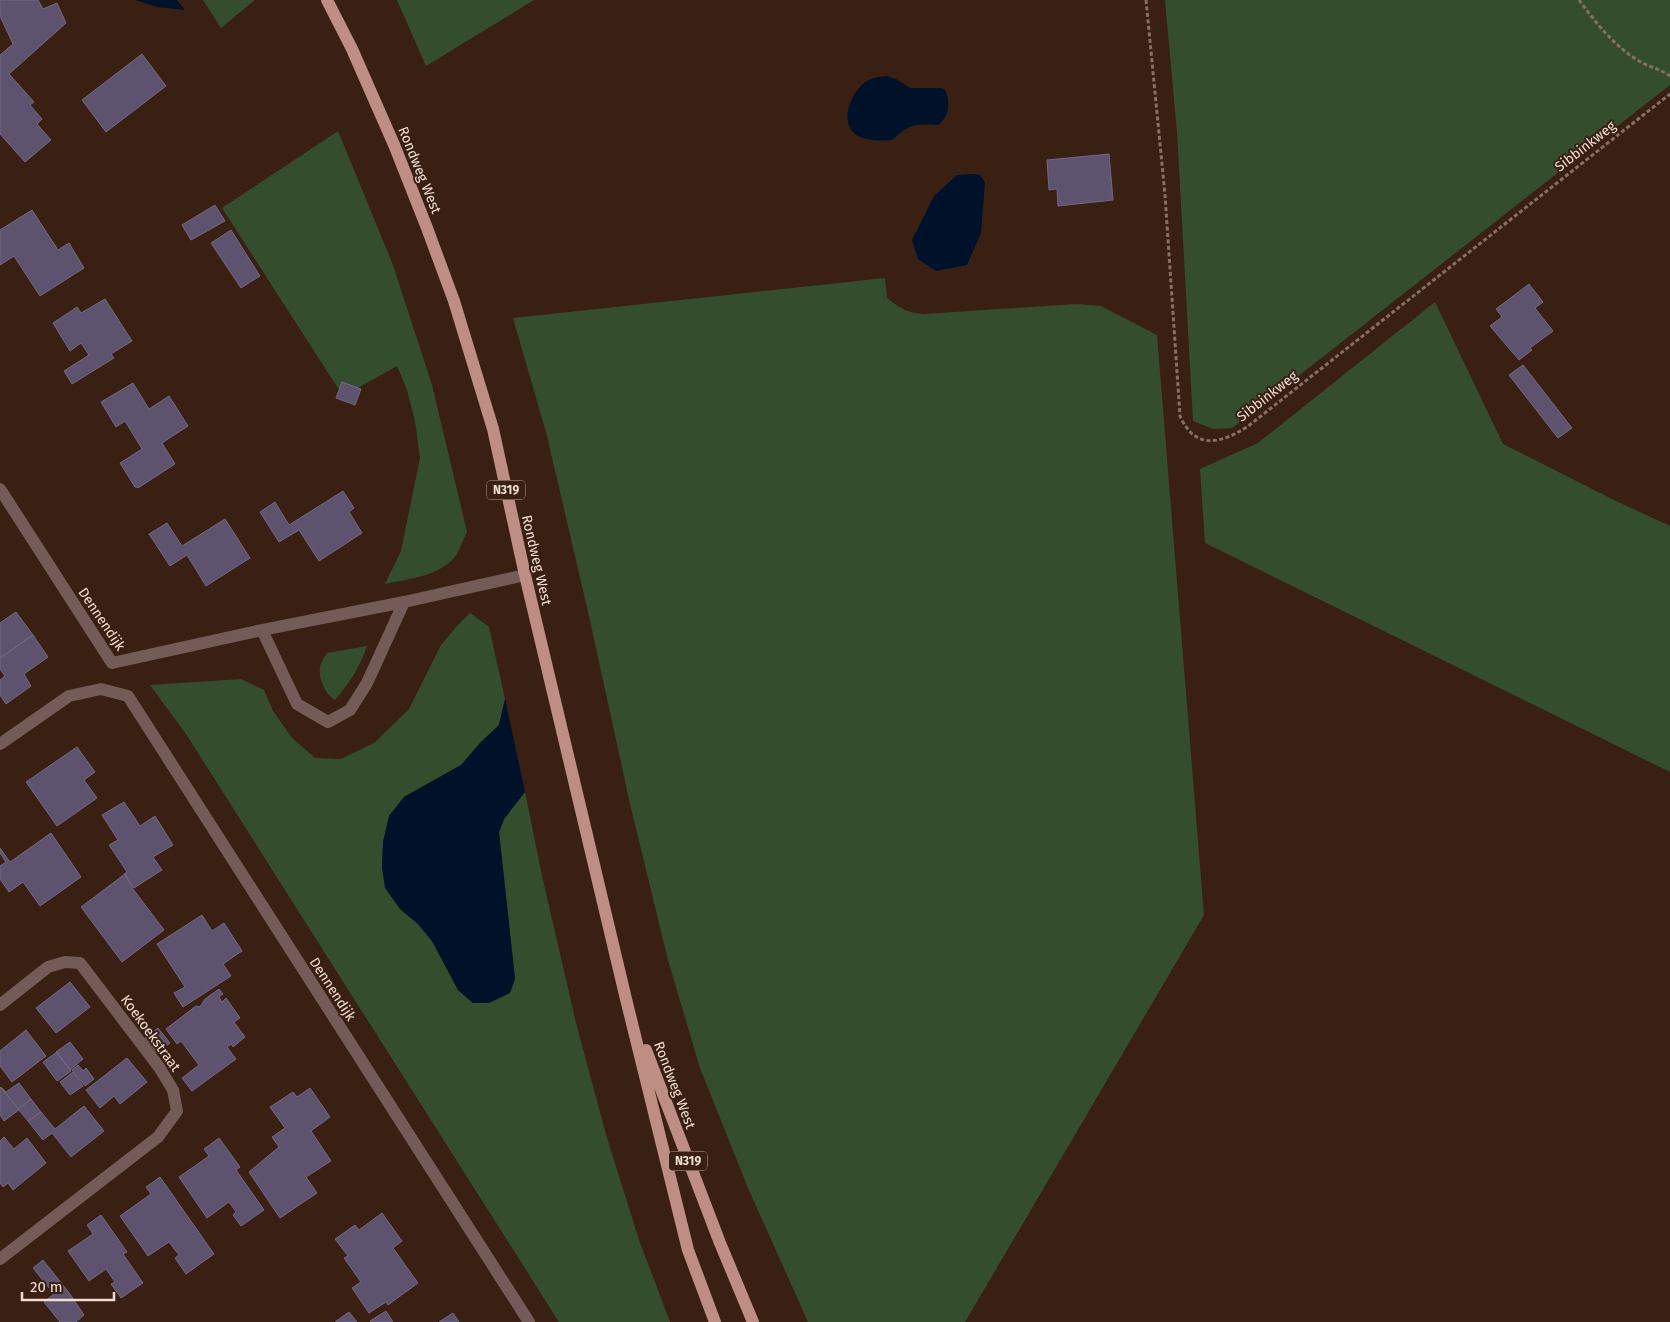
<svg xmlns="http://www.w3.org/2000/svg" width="1670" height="1322" viewBox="0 0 1670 1322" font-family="'Fira Sans',sans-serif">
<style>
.green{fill:#344e2d}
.water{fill:#001229}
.building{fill:#5e536f;stroke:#726884}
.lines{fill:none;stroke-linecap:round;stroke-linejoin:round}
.path{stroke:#867064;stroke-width:3;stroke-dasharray:4 2.5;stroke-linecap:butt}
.minor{stroke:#735b57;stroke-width:12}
.major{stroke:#be8e85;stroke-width:12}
.labels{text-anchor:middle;stroke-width:4;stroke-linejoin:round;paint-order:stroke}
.shield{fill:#392012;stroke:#b9a59a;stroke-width:1}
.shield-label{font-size:12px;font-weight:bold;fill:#f0ded5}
.street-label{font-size:14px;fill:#f0ded5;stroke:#392012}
</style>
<rect width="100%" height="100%" fill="#392012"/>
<path class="green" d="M203,0h52l-34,28z
M397,0h137l-108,66z
M1165,0h505v85l-438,343 -19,1 -20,-8 -16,-289z
M338,131l55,134 39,120 35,147c-4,7 -6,15 -10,22 -15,22 -49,25 -72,30l16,-33 19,-93 -5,-37 -8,-31 -10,-24 -54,30 -121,-188z
M885,278l2,20c12,10 21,15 37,16l152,-10 25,2 56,29 47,580 -239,407h-157l-60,-134 -48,-120 -32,-108 -38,-156 -41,-188 -42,-180 -34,-118z
M1435,302l68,142 115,58 52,24v246l-465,-229 -5,-74 58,-26z
M470,613l19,14 16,72 -6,26 -19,18 -19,22 -57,32 -15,19 -6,26 -1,26 18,41 18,15 14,17 26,49 15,13 42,-24 -16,-147 5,-13 21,-27 17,84 35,151 30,111 32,102 31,82h-111l-373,-588 -36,-49 91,-6 23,11 9,21 19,27 23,20 26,1 33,-16 35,-34 32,-64 16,-19z
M367,646c-7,21 -18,38 -32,54 -9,-5 -17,-21 -15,-32 0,-5 4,-10 7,-15z"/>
<path class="water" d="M135,0h42l8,10 -28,-3z
M886,76l10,3 14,9h31l4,2c6,12 4,27 -7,35 -24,-1 -26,-2 -46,15 -10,1 -24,1 -34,-4 -20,-12 -8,-41 6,-53 7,-5 14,-6 22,-7z
M973,174l7,1 5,7 -4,51 -14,32 -31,6 -18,-12 -6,-19 22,-44 23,-21z
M505,699l20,93 -21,27 -5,13 16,147 -5,14 -21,10h-16l-15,-13 -26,-49 -14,-17 -18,-15 -15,-21 -3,-20 1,-26 6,-26 15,-19 57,-32 19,-22 19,-18z"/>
<path class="building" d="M0,0h38l5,9 14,-6 9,20 -57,51 25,28 -4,3 12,14 -5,5 14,16 -26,22 -25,-28v-79l13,-11 -13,-28z
M142,54l24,32 -60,46 -24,-32z
M1109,154l4,46 -55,6 -1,-17 -8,1 -2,-30z
M215,205l10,16 -34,19 -9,-15z
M32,210l26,40 11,-7 15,25 -44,28 -26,-40 -14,9v-35z
M231,230l29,46 -19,12 -30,-45z
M1529,284l14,18 -8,6 18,23 -23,17 2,2 -13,10 -29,-34 12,-9 -6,-8z
M105,299l27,42 -21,13 3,4 -42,26 -8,-13 25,-16 -8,-12 -11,8 -17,-28 24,-16 4,6z
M1523,365l49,63 -14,10 -49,-63z
M342,382l19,7 -6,16 -19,-7z
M133,383l16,26 20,-13 19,30 -26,17 13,21 -37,24 -1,-1h-2l-15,-24 22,-14 -17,-28 -9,6 -15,-25z
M343,491l11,17 -5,4 13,21 -43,28 -20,-31 -20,12 -19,-30 15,-10 14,23z
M225,519l25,39 -44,28 -19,-31 -17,11 -21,-32 18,-11 15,23z
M16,612l17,23 -33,23v-35z
M33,635l15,22 -24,17 7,12 -25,18 -6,-9v-15l5,-4 -5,-7v-11z
M77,747l18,25 -11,8 13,18 -40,28 -31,-44z
M124,802l16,24 15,-10 18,29 -20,12 9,13 -28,18 -10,-14 3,-2 -18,-27 9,-5 -16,-25z
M51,833l30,44 -41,29 -17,-24 -14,10 -9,-13v-13l6,-4 -6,-9v-5l10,14z
M125,874l8,15 31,41 -42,32 -41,-55z
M202,915l10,16 12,-8 18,28 -19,13 8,12 -48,31 -9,-14 11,-6 -28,-43z
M70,982l20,25 -34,26 -20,-25z
M219,989l4,5 -4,3 3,5 4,-4 14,20 -6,4 11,15 -12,10 -2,-3 -4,3 9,12 -44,32 -10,-13 17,-13 -18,-24 -4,3 -11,-15 30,-23 4,1 5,-8z
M158,1028l12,15 -13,10 -12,-15z
M26,1030l20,26 -34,26 -12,-16v-15z
M70,1042l13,17 -13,11 -14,-18z
M57,1052l14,19 -14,10 -14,-19z
M127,1058l20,24 -27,22 -6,-8 -14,12 -14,-18z
M78,1065l5,6 3,-3 8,11 -9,7 -13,-16z
M73,1072l10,14 -13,9 -10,-13z
M19,1083l12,16 -13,10 -17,-22 5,5z
M1,1087l18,23 -15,11 -4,-6v-27z
M310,1088l20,29 -19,14 20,30 -25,16 11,16 -37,25 -31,-46 30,-25 -7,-10 13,-9 -15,-21 23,-15 4,5z
M31,1099l10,13 -13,9 -10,-12z
M84,1106l20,25 -33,26 -19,-24 -9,7 -15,-19 13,-9 14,17z
M4,1137l10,12 13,-11 19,25 -33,27 -5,-7 -5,4 -3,-4v-42z
M219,1138l21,29 -4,3 28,40 -23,16 -8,-11 3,-3 -7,-10 -22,16 -28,-41 30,-21 -5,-7z
M160,1177l54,77 -28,20 -11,-16 4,-3 -10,-13 -21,14 -28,-40 31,-22 -5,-7z
M382,1213l20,28 -9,7 25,35 -30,22 -2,-3 -17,11 -17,-25 9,-6 -17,-24 4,-2 -13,-17 20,-14 4,5z
M101,1215l26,37 -4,2 20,29 -22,15 -10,-14 4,-2 -9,-13 -17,12 -21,-30 25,-17 -6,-9z
M43,1260l27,34 14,21 -8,7h-16l-16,-20 10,-8 -21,-26z
M386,1311l7,11h-22l-1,-1z
M349,1312l8,10h-22z
M453,1313l6,9h-20z"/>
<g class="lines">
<path class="path" d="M1146,0l19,195 15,221c15,34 40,28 67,11l423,-333
M1579,0c17,23 35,46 60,61 10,6 21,8 31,15"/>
<path class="minor" d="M0,489l112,174 150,-33 142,-28 -37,81 -17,27 -22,12 -31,-18 -35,-74
M404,602l121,-27
M0,744l69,-48 32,-7 27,7 401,626
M0,1005l48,-38 17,-5 15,1 79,104 14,23 4,21 -19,26 -158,122"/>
<path class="major" d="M327,0l25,49 43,98 32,81 27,73 39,128 32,146 101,424 62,251 27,72
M646,1050l74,193 33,79"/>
</g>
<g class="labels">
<g class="shield">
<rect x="487" y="480.5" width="38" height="19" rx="4"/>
<rect x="669" y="1151.5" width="38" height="19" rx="4"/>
</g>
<g class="shield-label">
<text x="506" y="494">N319</text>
<text x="688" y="1165">N319</text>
</g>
<g class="street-label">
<text transform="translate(1585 146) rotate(-38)" y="5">Sibbinkweg</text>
<text transform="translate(420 170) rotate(68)" y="5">Rondweg West</text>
<text transform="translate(1267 396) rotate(-38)" y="5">Sibbinkweg</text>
<text transform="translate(537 560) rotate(77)" y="5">Rondweg West</text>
<text transform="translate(102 619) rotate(56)" y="5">Dennendijk</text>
<text transform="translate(333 989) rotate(57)" y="5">Dennendijk</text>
<text transform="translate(151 1033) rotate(54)" y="5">Koekoekstraat</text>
<text transform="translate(675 1085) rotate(69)" y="5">Rondweg West</text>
</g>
</g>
<path d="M22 1292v8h92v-8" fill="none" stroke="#f0ded5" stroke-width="2.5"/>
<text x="30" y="1292" font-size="15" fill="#f0ded5" stroke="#392012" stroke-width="4" paint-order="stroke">20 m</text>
</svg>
